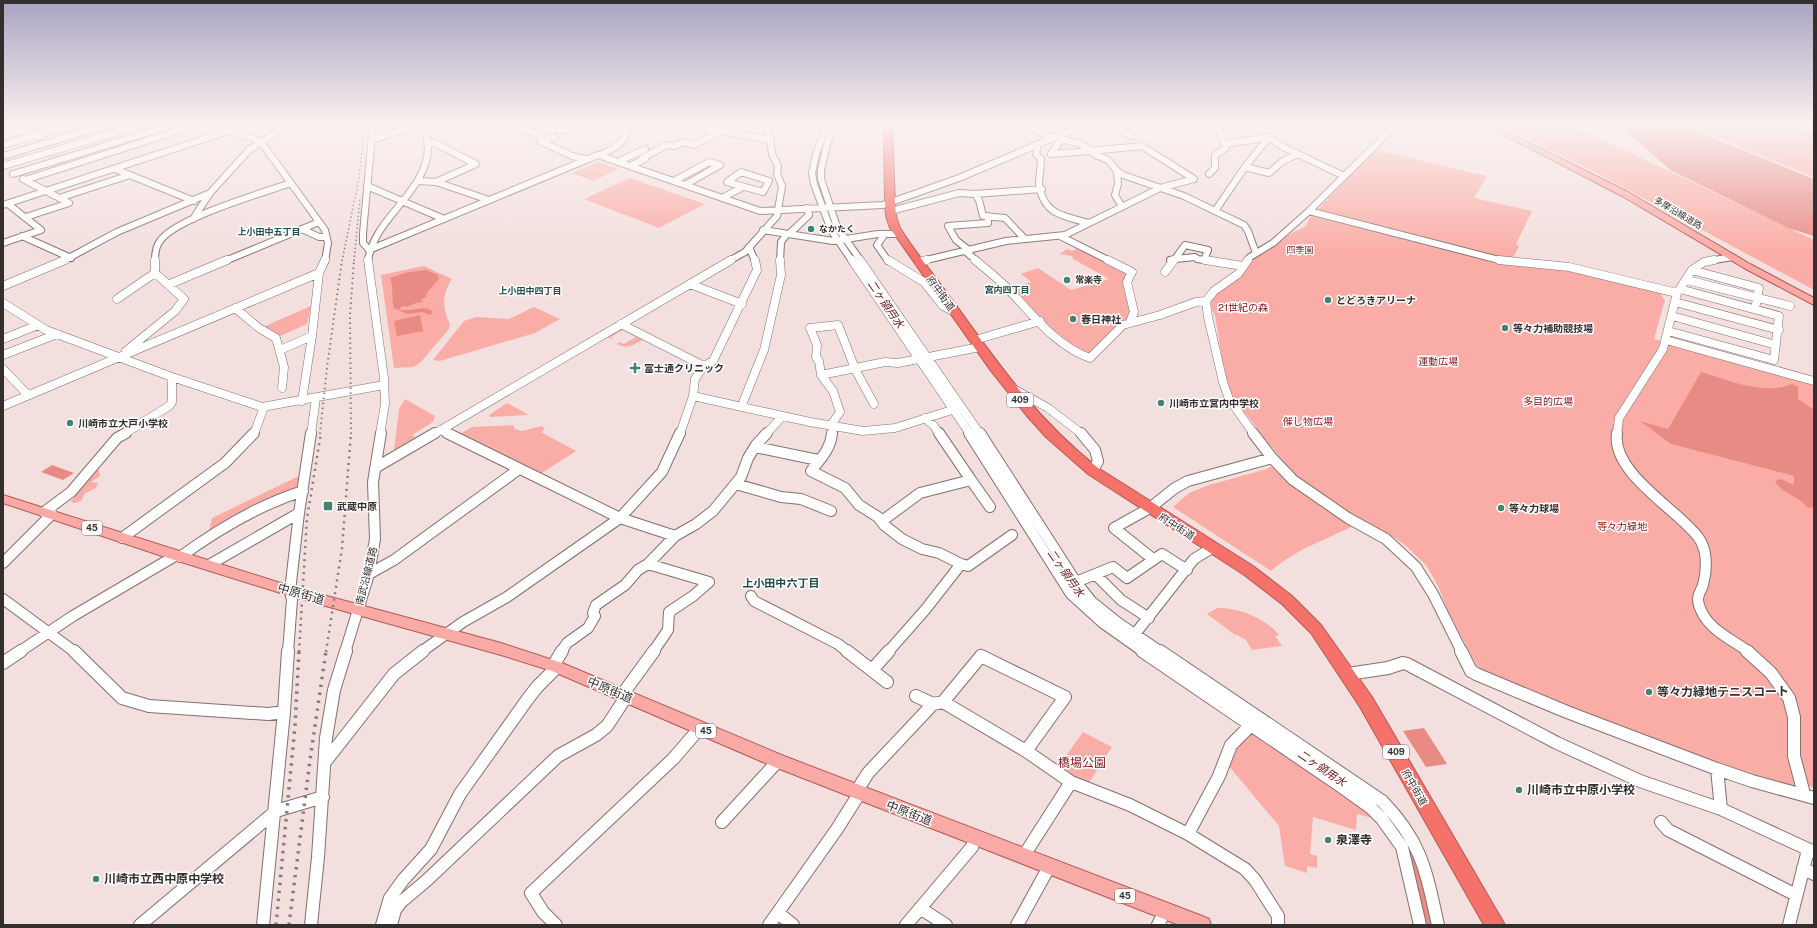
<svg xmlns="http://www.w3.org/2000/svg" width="1817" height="928" viewBox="0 0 1817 928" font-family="'Public Sans','Noto Sans JP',sans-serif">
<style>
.green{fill:#faada6}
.water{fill:#e88b84}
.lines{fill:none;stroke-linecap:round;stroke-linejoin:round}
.river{fill:#e88b84;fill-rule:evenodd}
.minor-far3-casing{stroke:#81716f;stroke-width:8}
.minor-far2-casing{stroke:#81716f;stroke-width:9}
.minor-far1-casing{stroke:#81716f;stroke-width:12}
.minor-casing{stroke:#81716f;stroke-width:14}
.major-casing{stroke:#b25a56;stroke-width:2}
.highway-casing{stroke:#b25a56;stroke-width:2}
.minor-far3{stroke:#fff;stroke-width:6}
.minor-far2{stroke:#fff;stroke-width:8}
.minor-far1{stroke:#fff;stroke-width:10}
.minor{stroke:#fff;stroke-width:12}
.major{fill:#f9aaa6;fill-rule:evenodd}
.highway{fill:#f5726b;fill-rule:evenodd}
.rail-far3{stroke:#887c7b;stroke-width:1.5;stroke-dasharray:1.5 2.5;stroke-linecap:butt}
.rail-far2{stroke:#887c7b;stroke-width:2;stroke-dasharray:1.5 3.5;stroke-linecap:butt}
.rail-far1{stroke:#887c7b;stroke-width:2.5;stroke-dasharray:2 4.5;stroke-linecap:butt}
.rail{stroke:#887c7b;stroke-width:3.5;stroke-dasharray:2.5 5.5;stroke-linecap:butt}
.poi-dot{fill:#428372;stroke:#fff;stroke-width:1.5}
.labels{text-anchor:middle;stroke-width:3;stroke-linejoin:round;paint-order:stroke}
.far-street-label{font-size:9px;fill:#352e2e;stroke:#fff}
.far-poi-label{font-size:9px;font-weight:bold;fill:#352e2e;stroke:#fff;text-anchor:start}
.far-neighbourhood-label{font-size:9px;font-weight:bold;fill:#1b5044;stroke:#fff}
.far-park-label{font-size:9px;fill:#821219;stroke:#fff}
.shield{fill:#fff;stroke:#726d6d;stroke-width:1}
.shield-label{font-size:9px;font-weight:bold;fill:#352e2e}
.street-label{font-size:10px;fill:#352e2e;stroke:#fff}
.poi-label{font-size:10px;font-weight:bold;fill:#352e2e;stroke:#fff;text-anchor:start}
.park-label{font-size:10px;fill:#821219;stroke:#fff}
.water-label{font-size:11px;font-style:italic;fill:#671516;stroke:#fff}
.neighbourhood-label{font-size:11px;font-weight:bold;fill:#1b5044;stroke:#fff}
.near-street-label{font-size:12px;fill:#352e2e;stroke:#fff}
.near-poi-label{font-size:12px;font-weight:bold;fill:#352e2e;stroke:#fff;text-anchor:start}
.near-park-label{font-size:12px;fill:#821219;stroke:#fff}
</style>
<rect width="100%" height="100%" fill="#f3e0de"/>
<path class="green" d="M1498,124h72l244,116v50l-208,-112z
M1685,124h107l22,9v44z
M1375,150l112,26 -13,22 58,13 -16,33 3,2 -7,14 40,7 108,24 3,7 2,2 -11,39 160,44v404l-25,-3 -51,-13 -202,-76 -58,-27 -30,-57 -10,-25 -12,-21 -21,-20 -10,-7 -32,-17c-31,17 -65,26 -92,50l-98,-64 16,-14 20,-8 58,-16 15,-9 -48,-61 -8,-18 -3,-15 -8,-51c-13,-20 12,-26 23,-36 6,-5 9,-13 15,-19 5,-5 12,-8 18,-12 14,-9 17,-15 34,-21l4,-8z
M598,162l21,7 -26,12 -21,-8z
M630,178l75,26 -46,24 -75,-29z
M1080,247l50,25 2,39 -4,10 -39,36 -25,-16 -53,-53 20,-6 -10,-8 17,-6 33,22 38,-11 -36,-20 -1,-3 -12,-2 7,-5 5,2z
M424,266l28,13c-10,15 -10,29 -2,45l-1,5 -29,34 -7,4 -19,1 -13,-93z
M311,306l-4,18 -29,13 -15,-10z
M534,307l26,12 -25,14 -95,28 -7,-1 31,-39 12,-4 33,2z
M626,329l16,8v3c-10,6 -14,9 -25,4l2,-2 5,2 12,-7 -13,-7 -12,7 3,2 -8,-2 10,-7z
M405,399l30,17 -2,6 -21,13 4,2 -22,13 5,-41z
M507,403l22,12 -39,2 -1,-2z
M513,425l2,4 7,2 20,-5 3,3 -4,3 35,19 -37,24 -81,-40 14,-8z
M98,469l1,2 1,5 -9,6 7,1 -2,5 -12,6 -2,6c-3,2 -6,4 -11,2l5,-7 -2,-1 21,-24z
M299,476l-2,15 -88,41 3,-14z
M1217,608c20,-1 49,10 62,27l-4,1 7,10 -30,4 -6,-10 -9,-5h-2l-28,-21z
M1083,732l29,15 -24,37 -30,-17z
M1250,732l113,74 13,13 -19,-5 -1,16 -43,-13 -3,37 7,2v12l-10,-2v7l-22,-7 -6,-40 -51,-61 3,-10z"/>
<path class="water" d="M1615,124h63l136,55v57l-26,-8 -118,-58 -45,-40z
M426,270l12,5 1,4 -13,15 1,2 -6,4 2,2 -7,1 -10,4 -3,-1 -4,3c12,5 26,-6 34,3l-1,2 -3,1 -6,-3 -16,2 -13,-6c-3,-9 0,-21 -4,-30l15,-5z
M420,315l3,16 -26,5 -3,-15z
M1701,372c28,8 62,24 91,12l6,3v12l16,11v97l-6,1c-9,-12 -26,-14 -33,-27l6,-2 13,6v-9l-123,-32 -31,-23 28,8z
M52,465l22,8 -11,7 -22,-8z
M1424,728l23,36 -21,3 -23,-36z"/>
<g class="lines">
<path class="river" d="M825,124h9l-10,32 -2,22 9,32 9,20 30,43 -2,2h-8l-30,-45 -9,-20 -9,-32 2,-22z
M1045,537l6,2 26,42 24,25 3,5 -3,5 -6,2 -6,-2 -24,-27 -28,-46 2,-4z
M1405,828l8,3 10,23 18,71h-24l-16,-71 -7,-16 3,-7z"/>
<defs>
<path id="minor-far3" d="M214,124l47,18 64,88 3,13 -3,18
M511,124l38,15 5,-2
M690,124l11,4 70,12
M827,124l-11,30 -4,19 2,11 17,46 21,31
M834,124l-7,20 -6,26v9l16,48 24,34
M1023,124l25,12 33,8 15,11 12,5 9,11 6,4 61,21 60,29 4,6 8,22
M1114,124l17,12
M25,129l14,8
M559,130h11l7,-6
M3,136l40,-12
M372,140l48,-16
M1061,140l-10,14 39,-3
M540,141l32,15 14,3
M427,143h8l41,21 -40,18
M1226,144l43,-7 14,10 61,29
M3,145l73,-21
M1033,146l4,2 -1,6 5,5c0,7 -2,20 -2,25 4,31 25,32 50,39
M1090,151l52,-5 52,33
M600,155c17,-8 26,-11 28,-31
M3,156l107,-32
M618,162l27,-13
M3,166l141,-42
M630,166l15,-7 -3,-1 25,-13 8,1 8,-4 11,3 26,-14
M1245,167l24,6 14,-12 15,-7
M115,169l79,32
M1117,171l1,13 -3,11 7,12
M741,172l28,9 -6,11 -36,-10z
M13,174l163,-50
M1209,174l6,-6v-13l11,-7 -8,-20 -4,-4
M23,179l46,24 -43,14
M25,180l174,-56
M418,181l18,1 53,18
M674,181l35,-19 11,3 -35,20
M367,186l77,33
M975,194l4,6 4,16 22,2 19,20
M59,198l71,-23
M722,198l21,-11
M8,204l33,26
M3,205l247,-81
M891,211l68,-18 16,1 67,-5
M1215,211l30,-44 24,-30
M1309,211l194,50
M193,219l17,-26
M302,229l17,8h7
M763,230l70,11 45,-7h20
M789,234l20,-19 -2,-7
M885,234l-8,11 11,16
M22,236l49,22
M1060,236l50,25
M3,243l38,-13
M749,247l6,14
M369,250l229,-95 162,56 123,-6 76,-27 127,-54
M369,250l-6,-7v-10l10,-109
M970,251l-14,-11 -8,-14 40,-3v-7
M966,252l11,9
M1170,260l5,-1 -2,2
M1204,260l4,-10 -23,-5 -10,14 20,-2 2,2 14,2
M63,261l54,-29 93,-39 39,-43 40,-26
M155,261c0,-7 1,-15 5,-20 16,-23 102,-48 131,-58
M225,261l94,-39
M368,261c6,-45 61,-69 60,-116 0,-7 -4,-15 -6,-21
M729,261l16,-9 32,-36 5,-30 -5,-12 1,-8 -6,-12 -4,-30
M780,261l1,-19 6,-8
M922,261l84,-20 59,-6 95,-47 34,-9
M1247,261l3,-4 23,-14 36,-32 88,-87
M1709,261l23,-4"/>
<path id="minor-far2" d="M368,260l16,118 1,26 -5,30
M852,260l118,174
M860,260l120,174
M888,260l36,22 19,24 12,6
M975,260c11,9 21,17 31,27 25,25 49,59 84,71l33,-33 37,-10 36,-13 10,-1
M1108,260l24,12 -5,10 7,30 -4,10
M1205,260l38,6
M1248,260l-10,14 -24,17 -8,10 2,16 15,65 6,17 25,35
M1499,260l70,7 108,26
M919,262l8,-2
M1692,270l67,18 -3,16
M1165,272l9,-12
M1687,280l103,26
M170,284l57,-24
M690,284l52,20
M3,286l62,-26
M117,299l38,-26
M1675,302l104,28
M3,303l43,27 126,47 90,30 122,-22
M235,308l24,20 17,10 8,29 -2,21
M1672,316l104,29
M621,324l83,42
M1668,331l106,29 5,-44 -99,-27
M3,339l35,-14
M975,340l65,-19
M1666,340l148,41
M280,350l32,-14
M126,351l49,-40 9,-12 -29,-26v-13
M3,355l54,-21
M3,369l25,26
M821,375l-2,-14 -3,-4 1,-12 -7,-17 28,-3 18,46 18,33
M1012,388l36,20 34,26
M693,396l117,26 53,9 32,-3 57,-18
M302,401l10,-65 7,-63
M742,405l22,-55 17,-75 -1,-15
M3,406l316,-133 6,-13
M925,418l9,8 5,8
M441,430l8,4
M124,434l45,-28 3,-4v-25
M254,434l10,-27
M311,434l5,-36
M434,434l297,-174
M680,434l13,-38 2,-17 9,-13 9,-5 44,-91 -2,-10
M766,434l16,-17
M832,434l-1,-9 9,-13 -7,-21 -12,-16 64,-13 13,1 82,-16
M1617,434l2,-16 44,-69 14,-56 15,-23 12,-8 10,-2"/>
<path id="minor-far1" d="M447,433l173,85 55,18
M832,433c-1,16 -12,26 -21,38l34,17 14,17 19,12 6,8 18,14 20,10 17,4 22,11
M969,433l102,161 32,29 41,29
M980,433l96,149 16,20 26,21 43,29
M1081,433l14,17 3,11 -5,10
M1253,433l19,25 21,22 55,38 38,21 30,28 17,27 29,58
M1617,433c-6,40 60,76 81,104 10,13 9,33 5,48 -1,4 -5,9 -5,14 0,6 3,12 6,17 10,16 30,25 45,36
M755,447l63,13
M375,468l60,-35
M971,480l19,27
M736,484l45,13 20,2 30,12
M44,512l27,-20 46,-54 9,-5
M882,521l38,-28 51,-13 -32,-47
M122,538l103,-75 29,-30
M180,557c37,-27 79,-52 123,-66
M1153,559l-39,-31 36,-20 25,-20 13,-7 84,-23
M3,563l49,-49
M648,564l61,18 -16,14 -24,16 -1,18 -15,22
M209,565l90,-52
M369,574l25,-14 125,-91
M1096,575l25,25 28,18
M1076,582l37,-15 14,11 35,-24 25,16
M751,596l3,5 84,43 10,8
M3,599l72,53
M1135,634l59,-75 18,-11
M19,652l54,-36 102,-60
M288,652l4,-52 -2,-9 9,-78 12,-80
M345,652l24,-78 6,-35 -2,-57 8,-49
M421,652l42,-30 44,-25 113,-79 42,-46 18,-39
M561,652l6,-9 21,-15 7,-12 -2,-3 3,-8 29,-20 13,-15 10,-6 27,-28 21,-12 17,-13 28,-34 7,-19 8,-13 11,-12
M888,652l37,-42 36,-46 7,2 44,-31"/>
<path id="minor" d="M74,651l48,47 27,8 119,8 16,-2
M847,651l40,31
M1142,651l200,136 28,20 12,12 20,28 18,78
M1160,651l222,150c40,41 44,70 56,124
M1461,651l10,20 5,3 91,38 150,57 35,12 62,17
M1747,651l24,22 18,25 5,19v39l10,38
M3,663l18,-12
M553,666l9,-15
M872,670l17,-19
M1348,674l40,-6 15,-5 4,1 150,79 83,38 81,28 93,43
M622,695l32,-44
M916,696l17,8 10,-2 83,49 45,31 59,23 58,29 57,35 10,11 23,36v9
M943,702l38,-46 84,41 -39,54
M325,762l69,-88 29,-23
M1717,769l4,40
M856,792l12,-19 65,-69
M722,822l56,-61
M1661,822l7,8 128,65
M1188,834l31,-58 12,-31 23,-23
M1023,857l48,-75
M1803,868l11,6
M920,908l26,17
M778,913l15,12
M140,925l136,-114 47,-14
M263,925l21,-213 4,-61
M311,925l7,-68 8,-119 8,-48 12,-39
M382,925l8,-27 13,-18 28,-31 29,-55 67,-94 10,-13 20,-20
M391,925l4,-15 6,-8 25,-21 132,-125 38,-21 11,-9 19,-29
M556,925l-13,-13 -12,-19 142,-134 26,-30
M769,925l68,-96 22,-35
M906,925l66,-78 3,-9
M1017,925l32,-58
M1158,925l7,-14
M1789,925l19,-75"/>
<path id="major" d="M1483,124h9l136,68 122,72 64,34v7l-70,-37 -122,-72z
M3,495l287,91 211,57 61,20 222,93 418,160 7,3 2,6h-32l-407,-159 -220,-95 -51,-16 -211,-59 -128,-40 -159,-53z"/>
<path id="highway" d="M884,124h8l3,79 1,13 4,12c15,24 33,46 50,69 46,64 85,121 148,171l155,98 39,30 29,29 51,72 133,228h-21l-124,-218 -49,-74 -29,-29 -39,-30 -155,-100 -42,-37 -19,-21 -36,-45 -101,-143 -4,-12 -1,-13z"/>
</defs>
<use href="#minor-far3" class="minor-far3-casing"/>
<use href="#minor-far2" class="minor-far2-casing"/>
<use href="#minor-far1" class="minor-far1-casing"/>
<use href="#minor" class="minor-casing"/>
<use href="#major" class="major-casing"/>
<use href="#highway" class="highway-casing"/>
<use href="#minor-far3" class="minor-far3"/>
<use href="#minor-far2" class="minor-far2"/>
<use href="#minor-far1" class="minor-far1"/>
<use href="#minor" class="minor"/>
<use href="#major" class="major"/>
<use href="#highway" class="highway"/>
<path class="rail-far3" d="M342,261l17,-83 6,-54
M354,261l6,-63"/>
<path class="rail-far2" d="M320,434l7,-67 15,-107
M351,434l-1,-119 4,-55"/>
<path class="rail-far1" d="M299,652l8,-134 14,-85
M326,652l16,-104 9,-115"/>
<path class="rail" d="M276,925l19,-199 4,-75
M289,925l21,-165 16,-109"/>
</g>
<linearGradient id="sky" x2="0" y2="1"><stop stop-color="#a8a4c0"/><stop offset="0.49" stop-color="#faf1f0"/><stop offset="1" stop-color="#faf1f0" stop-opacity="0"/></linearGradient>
<rect width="1817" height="254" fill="url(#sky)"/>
<g class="poi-dot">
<circle cx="811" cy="229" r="4"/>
<circle cx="1067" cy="280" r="4"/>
<circle cx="1328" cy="300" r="4"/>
<circle cx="1073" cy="319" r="4"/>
<circle cx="1505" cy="328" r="4"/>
<path d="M633 362h4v4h4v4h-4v4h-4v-4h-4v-4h4z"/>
<circle cx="1161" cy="403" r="4"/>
<circle cx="70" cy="423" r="4"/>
<rect x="323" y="501" width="10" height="10" rx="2"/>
<circle cx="1501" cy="508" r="4"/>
<circle cx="1649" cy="692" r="4"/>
<circle cx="1519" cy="790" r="4"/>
<circle cx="1328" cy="840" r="4"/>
<circle cx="96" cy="879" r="4"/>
</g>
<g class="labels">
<g class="far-street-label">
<text transform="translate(1678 213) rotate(31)" y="3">多摩沿線道路</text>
</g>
<g class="far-poi-label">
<text x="819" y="232">なかたく</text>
<text x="1075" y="283">常楽寺</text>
</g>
<g class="far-neighbourhood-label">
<text x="269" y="235">上小田中五丁目</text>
<text x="1007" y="293">宮内四丁目</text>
<text x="530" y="294">上小田中四丁目</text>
</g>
<g class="far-park-label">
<text x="1300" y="253">四季園</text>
</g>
<g class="shield">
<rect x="1007" y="393" width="26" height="14" rx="3"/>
<rect x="82" y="521" width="20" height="14" rx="3"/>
<rect x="696" y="724" width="20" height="14" rx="3"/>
<rect x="1383" y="745" width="26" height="14" rx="3"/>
<rect x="1115" y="889" width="20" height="14" rx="3"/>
</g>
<g class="shield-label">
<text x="1020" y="403">409</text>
<text x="92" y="531">45</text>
<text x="706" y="734">45</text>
<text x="1396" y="755">409</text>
<text x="1125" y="899">45</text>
</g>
<g class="street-label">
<text transform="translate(941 293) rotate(54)" y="4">府中街道</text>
<text transform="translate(1177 526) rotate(33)" y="4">府中街道</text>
<text transform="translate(366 576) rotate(-76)" y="4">南武沿線道路</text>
<text transform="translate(1415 787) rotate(60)" y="4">府中街道</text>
</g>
<g class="poi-label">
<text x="1336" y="304">とどろきアリーナ</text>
<text x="1081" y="323">春日神社</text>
<text x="1513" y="332">等々力補助競技場</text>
<text x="644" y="372">富士通クリニック</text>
<text x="1169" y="407">川崎市立宮内中学校</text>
<text x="78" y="427">川崎市立大戸小学校</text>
<text x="337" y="510">武蔵中原</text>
<text x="1509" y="512">等々力球場</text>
</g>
<g class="park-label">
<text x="1243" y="311">21世紀の森</text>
<text x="1438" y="365">運動広場</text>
<text x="1548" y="405">多目的広場</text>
<text x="1308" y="425">催し物広場</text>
<text x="1622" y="530">等々力緑地</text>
</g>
<g class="water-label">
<text transform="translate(886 304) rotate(56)" y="4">二ヶ領用水</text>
<text transform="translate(1066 573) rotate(55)" y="4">二ヶ領用水</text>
<text transform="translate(1322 768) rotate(34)" y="4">二ヶ領用水</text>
</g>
<g class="neighbourhood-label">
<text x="781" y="587">上小田中六丁目</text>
</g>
<g class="near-street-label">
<text transform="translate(301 594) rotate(16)" y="4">中原街道</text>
<text transform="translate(610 690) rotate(23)" y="4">中原街道</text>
<text transform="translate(909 813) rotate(21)" y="4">中原街道</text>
</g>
<g class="near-poi-label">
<text x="1657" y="696">等々力緑地テニスコート</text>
<text x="1527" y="794">川崎市立中原小学校</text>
<text x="1336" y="844">泉澤寺</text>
<text x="104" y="883">川崎市立西中原中学校</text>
</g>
<g class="near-park-label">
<text x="1082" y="767">橋場公園</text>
</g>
</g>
<rect width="1817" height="928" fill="none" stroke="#352e2e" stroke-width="8"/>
</svg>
